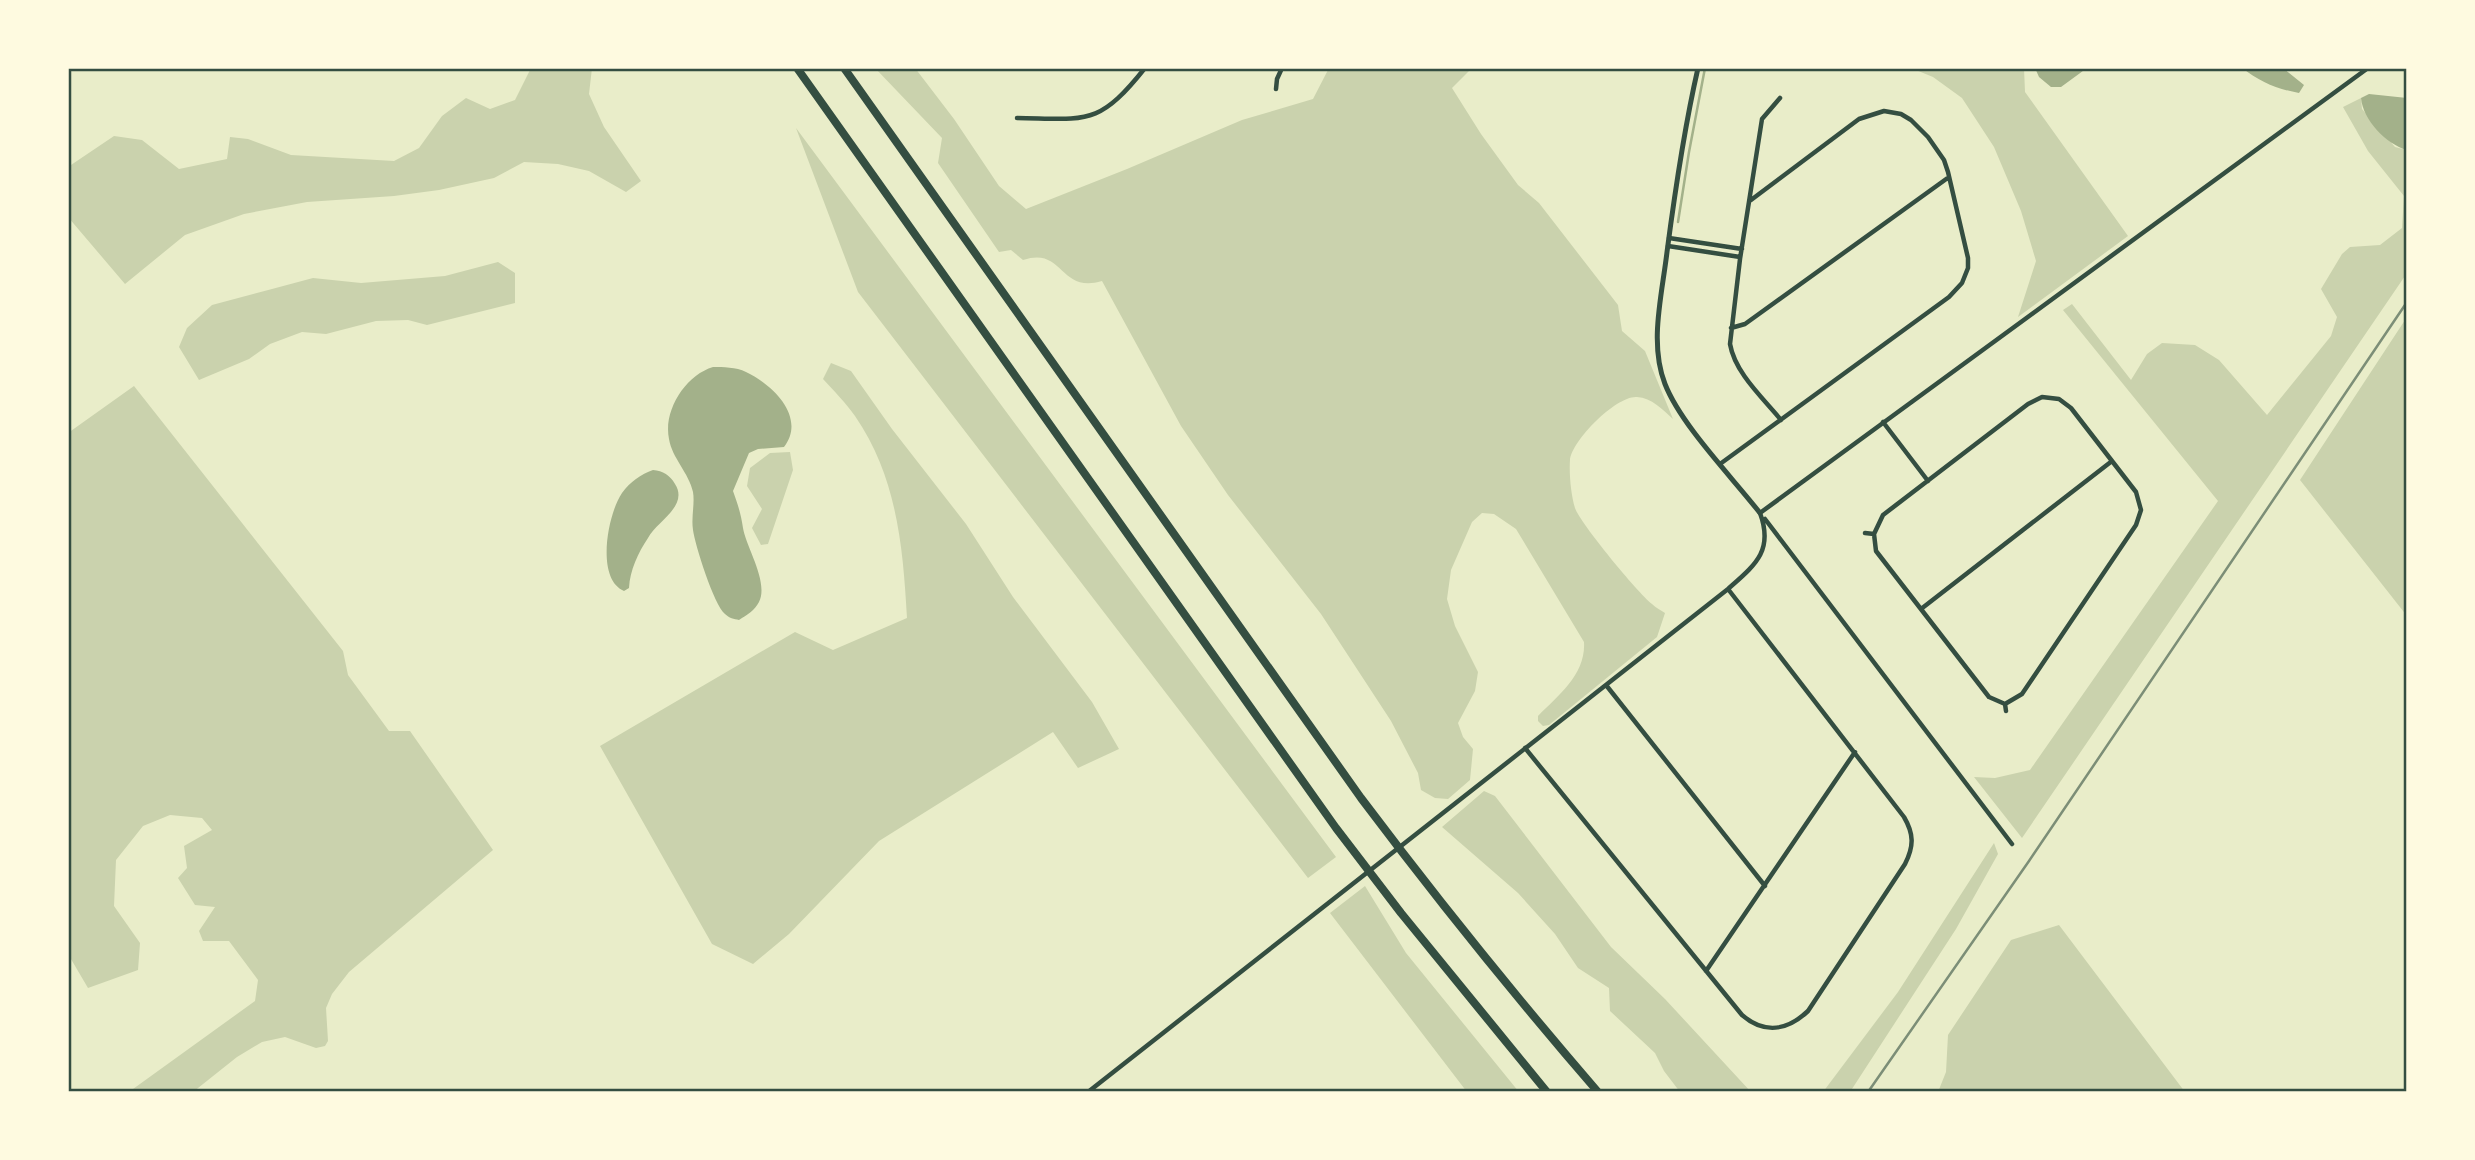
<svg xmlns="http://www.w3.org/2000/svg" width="2475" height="1160" viewBox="0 0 2475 1160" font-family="'Exo 2',sans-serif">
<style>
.green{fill:#cad2ad}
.water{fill:#a3b18a}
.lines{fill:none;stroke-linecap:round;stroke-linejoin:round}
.stream{stroke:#a3b18a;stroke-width:2.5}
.minor{stroke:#344e41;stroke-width:4.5}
.tertiary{stroke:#344e41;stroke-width:5}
.motorway{stroke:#344e41;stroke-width:8}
.rail{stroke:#7c8e77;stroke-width:2.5}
.neatline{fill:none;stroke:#344e41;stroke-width:2.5}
</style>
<rect width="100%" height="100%" fill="#e9edc9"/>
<path class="green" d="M531,68h61l-3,26 15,33 37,54 -15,11 -37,-21 -31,-7 -34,-2 -30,16 -55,12 -45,6 -87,6 -63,12 -59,21 -60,49 -57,-67v-50l46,-31 28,4 37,29 48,-10 3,-22 18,2 43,16 103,6 25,-13 23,-32 24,-18 24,11 25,-9z
M875,68h40l39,51 45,67 27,23 101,-40 115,-49 71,-21 16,-31h154l-12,1 -19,19 29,46 37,51 21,18 79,102 4,26 23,20 28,68c-11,-10 -21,-21 -36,-22 -20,-2 -65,43 -67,63 -1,14 1,35 5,48 5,15 63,85 77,96 4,4 9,6 13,9l-8,24 -108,88 -6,1 -5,-5v-5c21,-21 48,-42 46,-74l-68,-113 -22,-15 -12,-1 -10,9 -21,48 -4,29 8,27 23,46 -3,19 -17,32 5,14 10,12 -3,31 -22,19 -13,-1 -14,-8 -3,-17 -27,-52 -70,-107 -93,-119 -47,-69 -79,-145c-43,13 -38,-35 -79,-21l-12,-10 -12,2 -61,-89 4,-25z
M1911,68h113l1,24 103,144 -110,81 18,-56 -15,-50 -27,-64 -32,-49 -29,-21z
M2361,98l1,11 33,38 12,3v123l-385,565 -48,-61 21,1 35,-8 188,-269 -155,-191 9,-6 59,76 16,-26 15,-11 33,2 24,15 48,55 64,-79 6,-19 -16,-28 21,-35 8,-7 30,-2 22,-17 2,-32 -36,-45 -25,-44z
M796,128l540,729 -28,21 -450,-586z
M498,262l17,11v30l-88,22 -19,-5 -32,1 -50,13 -24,-2 -32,12 -21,15 -50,21 -20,-33 8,-19 25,-23 60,-16 41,-11 48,5 84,-7z
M2407,317v299l-107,-136z
M831,363l20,8 41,58 74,95 47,73 79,105 27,47 -41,19 -25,-36 -174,109 -90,93 -36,30 -41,-20 -112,-198 195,-114 38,18 74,-32c-4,-71 -10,-141 -52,-202 -9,-13 -21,-25 -32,-37z
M134,386l209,265 5,24 41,56h21l83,119 -144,122 -17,22 -6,14 2,33 -3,5 -9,2 -31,-11 -23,5 -25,15 -44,35h-83l23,-3 122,-88 3,-21 -29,-39h-26l-4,-10 16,-24 -20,-2 -17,-27 9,-10 -3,-22 28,-16 -10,-12 -32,-3 -27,11 -27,34 -2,46 26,37 -2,27 -50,18 -20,-34v-521z
M790,452l3,18 -25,74 -7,1 -9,-17 10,-19 -15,-23 3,-18 20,-15z
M1484,791l11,5 116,151 54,52 86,93h-71l-16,-21 -9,-18 -45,-42 -1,-23 -31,-20 -23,-34 -37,-41 -76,-66z
M1994,843l4,11 -42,75 -106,163h-27l75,-100z
M1365,886l41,67 113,139h-52l-137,-179z
M2059,925l126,167h-247l8,-20 2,-37 63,-95z"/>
<path class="water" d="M2035,68h52l-26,19h-10l-12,-10z
M2242,68h41l21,17 -5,8c-22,-4 -39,-11 -57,-25z
M2369,94l38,4v52c-21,-6 -44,-30 -46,-52z
M713,367c10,0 23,0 33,5 26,12 61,45 38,75l-26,2 -9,4 -16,38c5,14 8,23 10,37 3,19 26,54 16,74 -4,8 -12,13 -20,18 -5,-1 -10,-2 -14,-6 -11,-9 -30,-69 -32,-84 -2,-13 2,-26 0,-38 -4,-19 -21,-34 -24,-53 -6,-29 17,-64 44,-72z
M653,470c10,1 17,5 22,14 14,22 -18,37 -27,54 -10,15 -18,32 -19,50l-5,3c-29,-12 -16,-78 -2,-98 8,-11 19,-19 31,-23z"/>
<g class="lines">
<path class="stream" d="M1678,222l11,-70 16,-84"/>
<path class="minor" d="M1276,89l1,-10 5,-11
M1780,98l-18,21 -22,140 -10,85c5,29 33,54 51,76
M1017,118c70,1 81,9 128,-50
M1669,238l73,11
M1668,246l72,11
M1731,328l14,-4 204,-147
M2042,397l17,2 12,9 65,84 5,18 -5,15 -114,169 -17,10 -16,-7 -113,-146 -2,-17 9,-19 145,-111z
M1883,422l45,59
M1720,464l229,-167 13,-14 6,-15v-10l-20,-86 -4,-12 -16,-23 -17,-17 -10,-6 -17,-3 -25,8 -108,81
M1760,513l608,-445
M1765,519l247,325
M1865,533l9,1
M1921,609l191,-148
M1606,685l159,201
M2005,704l1,7
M1525,748l217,267c22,19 45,16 66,-4l97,-147c9,-18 9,-30 -1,-47l-176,-228
M1706,971l149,-219
M1088,1092l640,-503c27,-24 46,-38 32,-76"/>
<path class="tertiary" d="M1698,68c-14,61 -23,123 -31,184 -5,43 -18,91 -2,132 16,41 67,93 95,129"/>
<path class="motorway" d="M797,68l539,760 65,85 146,179
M844,68l517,730c76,101 154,198 237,294"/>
<path class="rail" d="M1868,1092l161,-231 378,-559"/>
</g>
<rect width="2475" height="1160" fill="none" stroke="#fefae0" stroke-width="140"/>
<rect x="70" y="70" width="2335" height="1020" class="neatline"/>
</svg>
